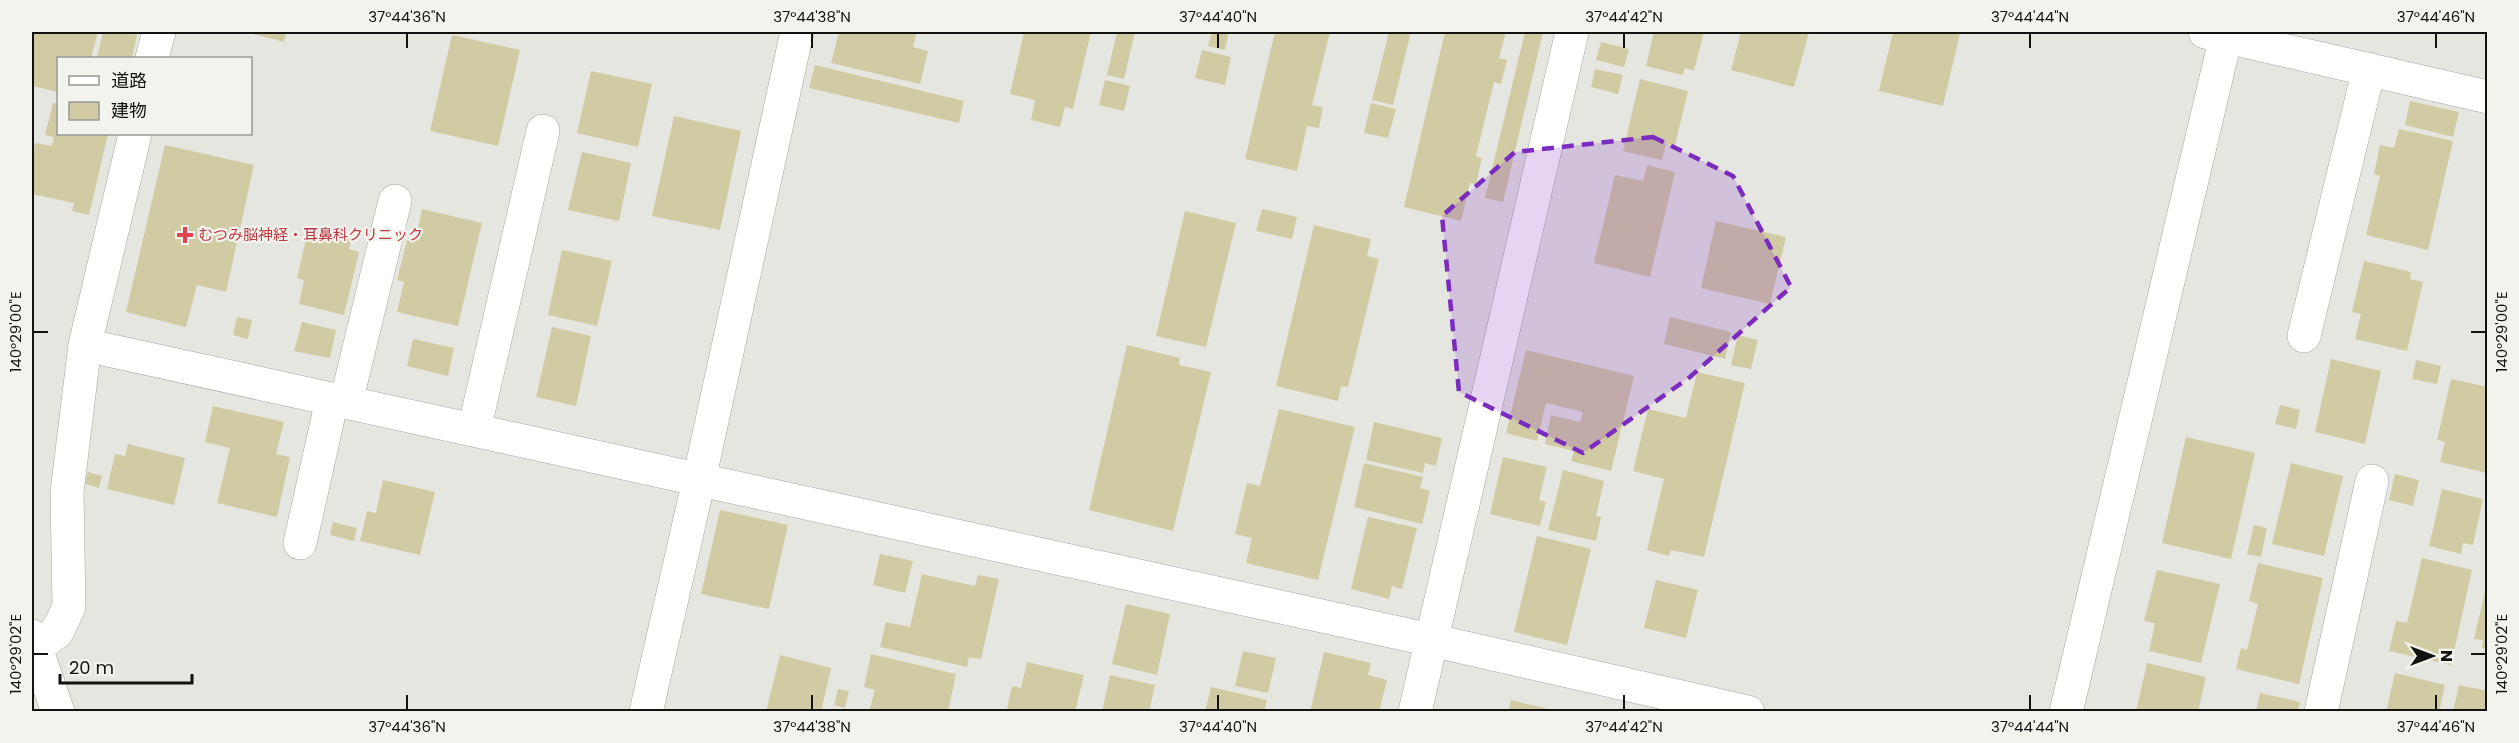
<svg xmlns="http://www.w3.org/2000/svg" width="2519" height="743" viewBox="0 0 2519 743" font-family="Poppins,'Noto Sans JP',sans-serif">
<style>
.building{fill:#d1cba4}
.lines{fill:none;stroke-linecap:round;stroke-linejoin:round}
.minor-casing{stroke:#a5a5a0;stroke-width:34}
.minor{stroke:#fff;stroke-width:33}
.marked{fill:#7b2cbf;fill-opacity:0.2;stroke:#7b2cbf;stroke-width:4.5;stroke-dasharray:12 8;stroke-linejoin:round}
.ticks{fill:none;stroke:#121210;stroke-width:2}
.health-dot{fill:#e0444e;stroke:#f3f3ee;stroke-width:2}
.labels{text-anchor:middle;stroke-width:4.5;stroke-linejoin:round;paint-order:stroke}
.health-label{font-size:15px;fill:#be3a42;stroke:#f3f3ee;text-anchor:start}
.neatline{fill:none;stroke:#121210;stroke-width:2}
.ticks-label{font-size:15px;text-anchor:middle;fill:#121210}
</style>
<rect width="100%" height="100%" fill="#e6e6e1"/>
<path class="building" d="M32,32h66l-7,26h-33v34l-26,-6z
M103,32h18l16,3 -5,23h-35z
M245,32h41l-2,10z
M839,32h78l-4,15 15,4 -8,33 -89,-21z
M1024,32h67l-18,77 -8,-2 -5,20 -29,-7 4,-20 -25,-6z
M1117,32h18l-11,47 -17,-4z
M1212,32h17l-4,18 -17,-4z
M1275,32h55l-18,73 11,2 -4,21 -12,-2 -10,45 -52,-12z
M1389,32h22l-18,73 -21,-5z
M1445,32h61l-7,26 8,2 -6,24 -7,-2 -18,74 6,2 -6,26 -6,-1 -9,38 -57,-14z
M1525,32h18l-40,170 -18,-4z
M1654,32h50l-10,39 -9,-3 -2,7 -37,-9z
M1741,32h68l-15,55 -63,-17z
M1893,32l67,1 -17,73 -64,-15z
M452,35l68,15 -22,96 -68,-15z
M1601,42l28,7 -5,18 -28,-7z
M1202,50l29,7 -6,28 -30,-7z
M815,65l149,36 -5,22 -150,-35z
M1595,69l28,6 -5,19 -27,-7z
M591,71l61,13 -14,63 -61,-14z
M1640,79l48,12 -13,54 -9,-1 -4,16 -39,-9z
M1105,80l25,6 -6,25 -25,-6z
M2410,101l49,11 -6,25 -48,-12z
M53,103l5,1v30h50l-19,81 -17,-4 2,-8 -42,-9v-35l3,-16 17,3 2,-9 -9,-2z
M1371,103l25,6 -8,29 -24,-5z
M674,116l67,15 -21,99 -68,-14z
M2399,129l54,12 -25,109 -62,-15 14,-59 -6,-2 6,-29 14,3z
M165,145l89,20 -28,127 -29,-7 -11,42 -60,-15z
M582,152l49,11 -12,58 -51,-11z
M1647,165l28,7 -25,105 -56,-14 21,-88 28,6z
M422,209l60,14 -24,103 -61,-14 7,-30 -7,-2 10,-40 8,2z
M1262,209l35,8 -5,22 -36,-8z
M1185,211l51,12 -30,124 -50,-11z
M1716,221l70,16 -16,67 -69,-16z
M1314,225l57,14 -4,17 12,3 -31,128 -7,-1 -3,15 -62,-15z
M309,226l43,10 -3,13 10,3 -15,63 -45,-11 5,-24 -7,-2z
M562,250l50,11 -15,65 -49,-11z
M2364,261l47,11 -1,7 13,3 -16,69 -52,-12 6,-25 -9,-2z
M237,317l15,3 -4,19 -15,-4z
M1670,317l61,15 -6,27 -61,-15z
M302,322l34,8 -6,28 -36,-7z
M552,327l39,9 -15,70 -40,-9z
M1738,335l20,5 -7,29 -20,-4z
M413,339l41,9 -6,28 -41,-10z
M1127,345l53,13 -1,7 32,7 -38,159 -84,-21z
M1526,350l108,26 -23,95 -40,-10 3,-10 -29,-7 6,-29 29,7 3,-10 -37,-9 -9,38 -31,-8z
M2331,359l50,12 -16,73 -50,-12z
M2416,360l25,6 -4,18 -25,-5z
M1697,372l48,11 -41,174 -33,-7 -2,6 -22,-6 17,-71 -31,-8 15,-62 38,9z
M2451,379l37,8 -1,86 -47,-11 5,-20 -8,-2z
M2280,405l20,5 -4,19 -21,-5z
M213,406l71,16 -8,32 14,3 -13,60 -60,-14 13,-55 -25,-6z
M1279,409l76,18 -37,153 -72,-17 6,-25 -17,-4 12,-51 13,3z
M1374,422l68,16 -6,28 -11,-3 -2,10 -57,-13z
M2186,437l69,16 -24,106 -69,-16z
M128,444l57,14 -11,47 -67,-16 8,-35 10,2z
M1503,457l44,10 -8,33 7,2 -6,24 -50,-12z
M1364,463l59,14 -3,11 10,3 -8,33 -68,-17z
M2291,463l52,13 -19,80 -52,-12z
M1563,470l41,11 -8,35 5,1 -5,24 -48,-11z
M88,472l14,4 -3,12 -14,-4z
M2395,474l24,6 -6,26 -24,-6z
M383,480l52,12 -15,63 -60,-14 7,-30 9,2z
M2442,489l41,10 -10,46 -10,-2 -2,11 -32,-8z
M720,510l68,15 -19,84 -68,-15z
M1368,517l49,11 -15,61 -10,-3 -3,13 -38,-10z
M333,522l24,6 -3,13 -24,-6z
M2254,525l13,3 -6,29 -14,-3z
M1537,536l54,13 -24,96 -53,-13z
M880,554l33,7 -8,32 -32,-8z
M2422,558l50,12 -21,95 -62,-14 7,-30 11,2z
M2258,563l65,15 -24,106 -63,-15 5,-21 6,2 11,-46 -9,-3z
M2157,570l63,14 -19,79 -52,-12 6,-28 -11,-2z
M922,574l53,12 3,-11 21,4 -18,80 -12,-2 -2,10 -87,-20 6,-25 24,5z
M1656,580l42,10 -12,48 -42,-10z
M2487,583l1,1v65l-6,-1 1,-8 -9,-1z
M1126,604l44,10 -13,61 -45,-11z
M1243,651l33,7 -8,35 -33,-7z
M1324,652l47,11 -3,12 19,5 -8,32h-69z
M871,654l85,20 -8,38h-79l6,-22 -11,-3z
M780,655l51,13 -10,44h-55z
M1027,662l57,13 -9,37h-59l-9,-4 5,-22 9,2z
M2147,663l59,14 -8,35h-62z
M2395,673l50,12 -6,27h-53z
M1110,675l45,10 -6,27h-47z
M2459,685l29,6v21h-35z
M1211,687l56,13 -3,12h-59z
M838,689l11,2 -4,17 -11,-3z
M2260,693l40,9 -2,10h-42z
M1511,700l45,11 -1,1h-47z"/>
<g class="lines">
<defs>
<path id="minor" d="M2205,32l283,65
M152,58l7,-26
M2304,336l65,-267
M85,345l1346,295 317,72
M346,402l49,-201
M474,430l69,-299
M300,543l32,-143
M32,636l26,76
M32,650l25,-18 12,-25 -2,-115 18,-147 50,-211
M646,712l53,-232 98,-448
M1415,712l157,-680
M2066,712l161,-680
M2321,712l51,-231"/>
</defs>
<use href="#minor" class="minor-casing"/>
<use href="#minor" class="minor"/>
</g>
<path class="marked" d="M1653,137l80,39 58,111 -101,90 -107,76 -124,-61 -17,-176 73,-64z"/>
<path class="ticks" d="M407,33v15M812,33v15M1218,33v15M1624,33v15M2030,33v15M2436,33v15M33,332h15M2471,332h15M33,654h15M2471,654h15M407,695v15M812,695v15M1218,695v15M1624,695v15M2030,695v15M2436,695v15"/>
<path class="health-dot" d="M182 226h6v6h6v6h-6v6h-6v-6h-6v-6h6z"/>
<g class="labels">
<g class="health-label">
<text x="198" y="240">むつみ脳神経・耳鼻科クリニック</text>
</g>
</g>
<rect width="2519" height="743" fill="none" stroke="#f3f3ee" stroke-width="66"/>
<rect x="57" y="57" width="195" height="78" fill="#f3f3ee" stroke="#999995" stroke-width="1.5"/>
<rect x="69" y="76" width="30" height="9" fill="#ffffff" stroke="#999995" stroke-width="1.5"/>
<text x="111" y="87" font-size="18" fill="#121210">道路</text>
<rect x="69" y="102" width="30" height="18" fill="#d1cba4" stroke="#999995" stroke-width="1.5"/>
<text x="111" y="117" font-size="18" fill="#121210">建物</text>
<g transform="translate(2432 656) rotate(90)" stroke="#f3f3ee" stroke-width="4.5" paint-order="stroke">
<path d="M0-4.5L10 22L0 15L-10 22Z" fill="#121210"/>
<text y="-9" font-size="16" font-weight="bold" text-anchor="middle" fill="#121210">N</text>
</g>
<path d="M60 674v9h132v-9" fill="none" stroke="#121210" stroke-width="3"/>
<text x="69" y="674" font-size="18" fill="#121210" stroke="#f3f3ee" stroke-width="4.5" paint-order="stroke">20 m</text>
<rect x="33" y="33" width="2453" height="677" class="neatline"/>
<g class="ticks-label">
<text x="407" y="22">37°44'36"N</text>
<text x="812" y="22">37°44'38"N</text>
<text x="1218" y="22">37°44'40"N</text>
<text x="1624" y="22">37°44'42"N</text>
<text x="2030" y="22">37°44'44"N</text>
<text x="2436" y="22">37°44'46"N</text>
<text transform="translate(2502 332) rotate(-90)" y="5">140°29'00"E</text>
<text transform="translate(16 332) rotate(-90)" y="5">140°29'00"E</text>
<text transform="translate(2502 654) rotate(-90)" y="5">140°29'02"E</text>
<text transform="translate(16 654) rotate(-90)" y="5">140°29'02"E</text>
<text x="407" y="732">37°44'36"N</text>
<text x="812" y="732">37°44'38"N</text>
<text x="1218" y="732">37°44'40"N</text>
<text x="1624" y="732">37°44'42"N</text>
<text x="2030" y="732">37°44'44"N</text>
<text x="2436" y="732">37°44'46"N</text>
</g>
</svg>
